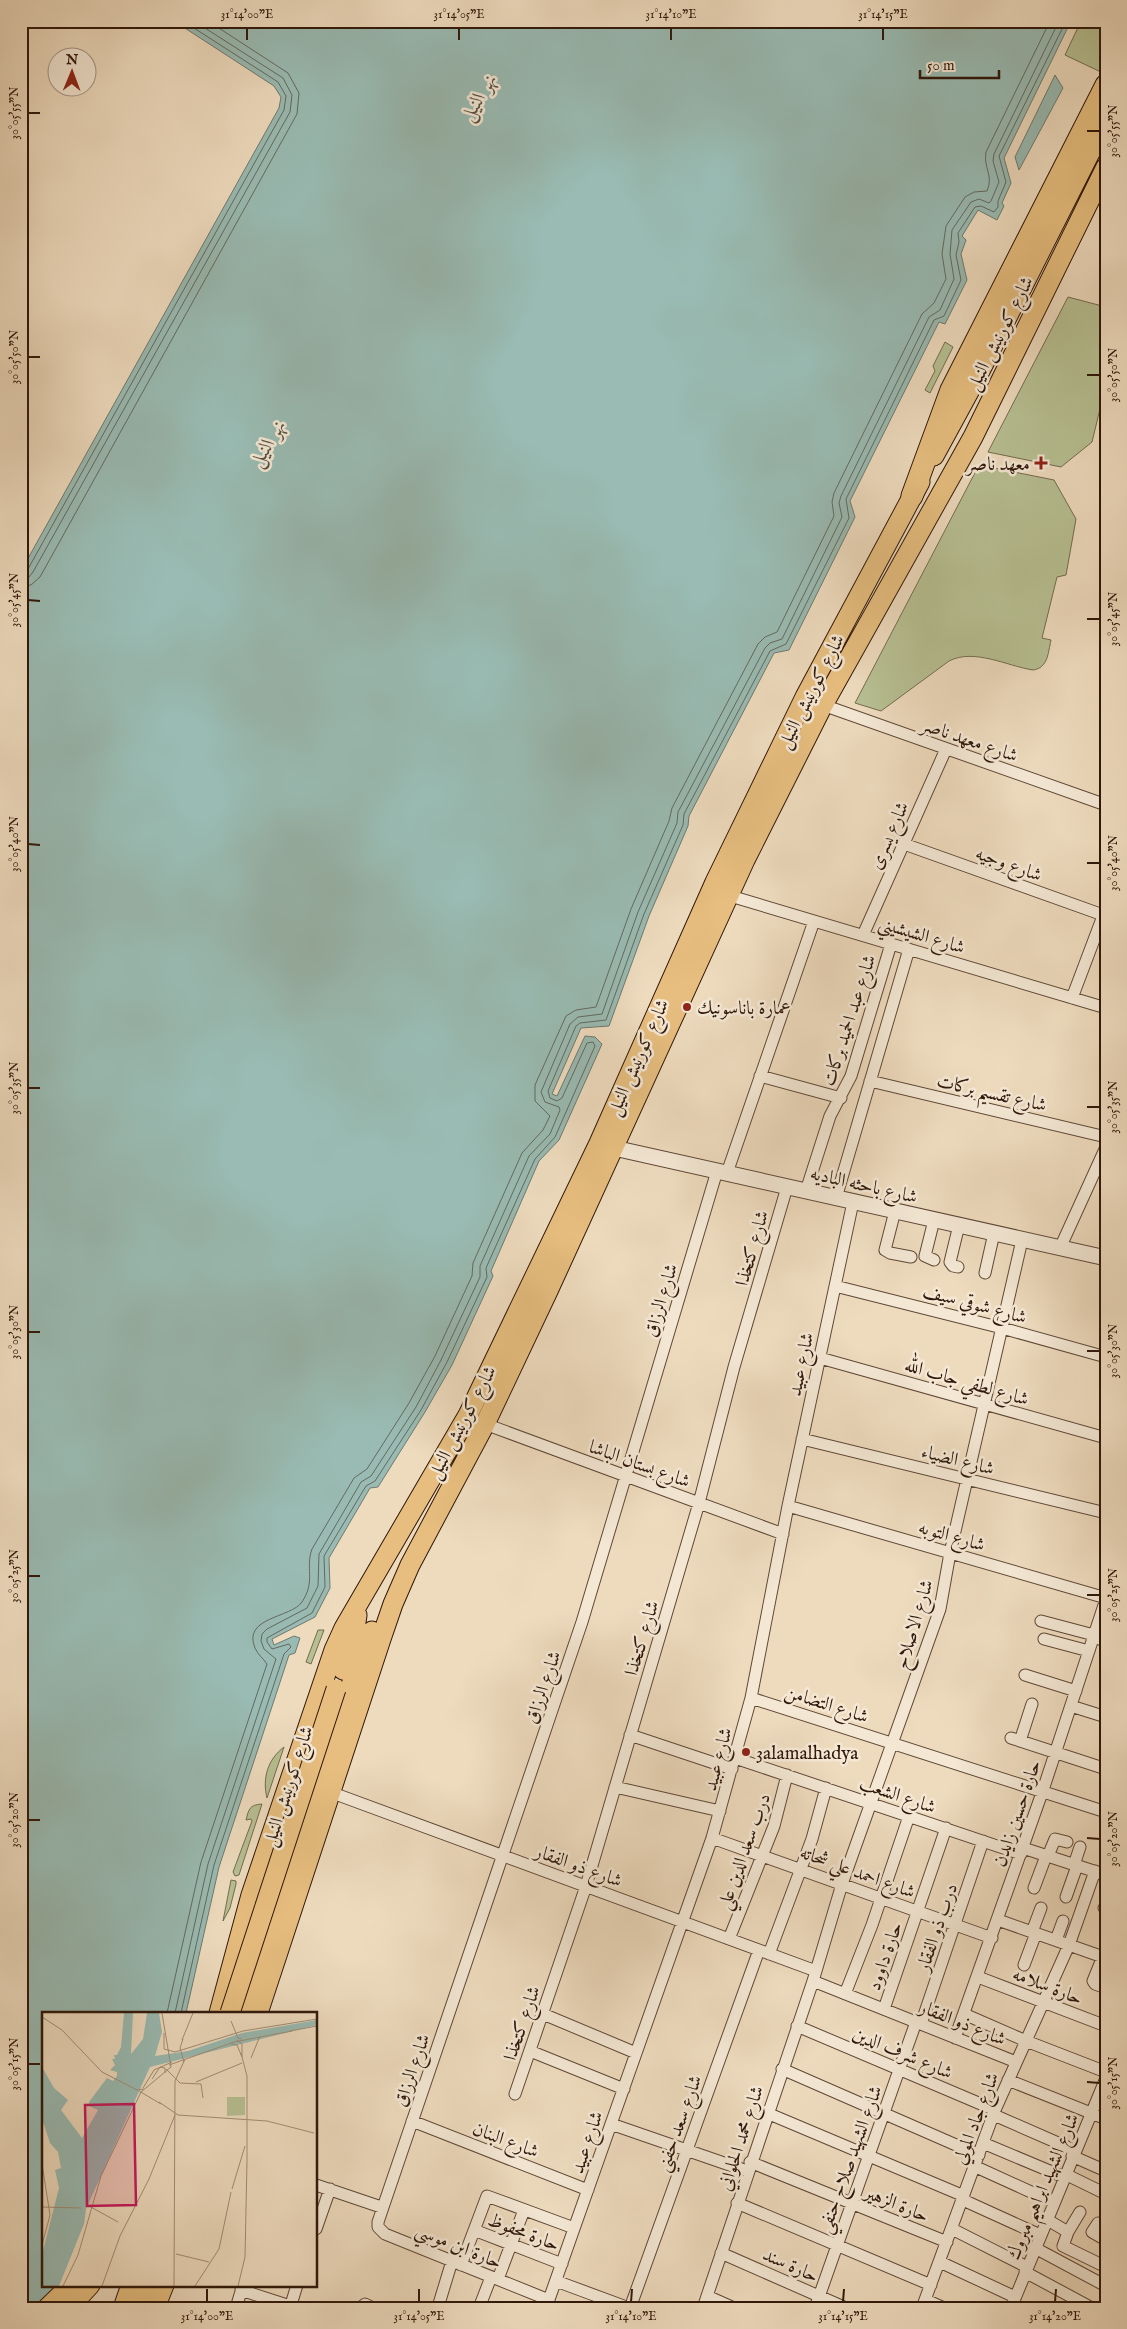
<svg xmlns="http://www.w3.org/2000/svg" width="1127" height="2329" viewBox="0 0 1127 2329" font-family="'IM FELL English',Amiri,serif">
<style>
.green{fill:#b7c093;stroke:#736c4e}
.water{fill:#99bbb3;stroke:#6f796f}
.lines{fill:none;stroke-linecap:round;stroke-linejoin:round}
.shore{stroke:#64695e;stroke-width:1}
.minor-casing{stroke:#5f4837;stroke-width:13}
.tertiary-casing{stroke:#5f4837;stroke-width:17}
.trunk-casing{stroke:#2f170a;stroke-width:21}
.motorway-casing{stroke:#2f170a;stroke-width:23}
.minor{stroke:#f4e8d5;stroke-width:11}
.tertiary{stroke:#f4e8d5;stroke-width:15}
.trunk{stroke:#e7be7f;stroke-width:19}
.motorway{stroke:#e7be7f;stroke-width:21}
.trunk-bridge-casing{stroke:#2f170a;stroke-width:21;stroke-linecap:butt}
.trunk-bridge{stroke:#e7be7f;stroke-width:19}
.ticks{fill:none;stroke:#2f170a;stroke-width:2}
.poi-dot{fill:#8f2418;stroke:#f4e8d5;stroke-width:2}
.labels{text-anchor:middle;stroke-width:5;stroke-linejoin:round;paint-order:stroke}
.street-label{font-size:19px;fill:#2f170a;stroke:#f4e8d5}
.poi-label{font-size:19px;fill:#2f170a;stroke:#f4e8d5;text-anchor:start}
.water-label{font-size:20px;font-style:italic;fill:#545045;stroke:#f4e8d5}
.inset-road{fill:none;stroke:#a28d76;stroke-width:1}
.view{fill:#c2185b;fill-opacity:0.15;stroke:#c2185b;stroke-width:2.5}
.inset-edge{fill:none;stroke:#2f170a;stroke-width:2.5}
.neatline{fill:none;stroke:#2f170a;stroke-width:2}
.ticks-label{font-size:12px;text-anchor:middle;fill:#2f170a}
</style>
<rect width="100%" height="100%" fill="#eedbbe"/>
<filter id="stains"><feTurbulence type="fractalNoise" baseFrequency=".004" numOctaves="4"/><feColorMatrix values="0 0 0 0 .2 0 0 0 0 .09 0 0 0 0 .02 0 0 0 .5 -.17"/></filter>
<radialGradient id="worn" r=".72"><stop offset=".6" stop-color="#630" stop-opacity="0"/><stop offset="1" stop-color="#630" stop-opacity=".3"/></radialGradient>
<path class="green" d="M1081,21h25v47l-3,5 -38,-18z
M1068,297l38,10v77l-14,58 -31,25 -73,-15z
M945,342l8,5 -23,46 -5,-3 10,-19 -2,-5z
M979,465l75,15 22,39 -10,56 -9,2 -15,61 9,2c-3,13 -3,28 -18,30 -26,-4 -59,-22 -84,-9l-68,50 -26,-8z
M318,1630h6l-13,34 -5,-2z
M284,1747l-17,51c-5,-20 1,-39 17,-51z
M262,1804l-23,71 -4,1 -2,-4 19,-51 -1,-2 -5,1c3,-11 3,-15 16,-16z
M231,1880l5,1v3l-6,24 -7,13z"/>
<path class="water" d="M174,21h897l-67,137 7,25 -9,20 2,3 -7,14 -19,-10 -16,26 4,4 -5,14 6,26 -22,44 -6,-2 -89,179 5,16 -66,133 -15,3 -85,163 -1,10 -39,90 -40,110 -28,2 -29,66 5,2 28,-60 10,1 7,7 -43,96 -20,21 -48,110 2,5 -41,89 -27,47 -47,75 -8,1 -41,70 1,30 -15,29 -43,22 2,6 20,-9 6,2 -5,15 -6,2 -70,212 -33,146h-142v272h48l-10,23h-61v-1737l258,-463 2,-11 -7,-11z
M1055,75l8,13 -44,82 -4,-13z"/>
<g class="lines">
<path class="shore" d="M21,573l7,-4 256,-459 2,-14 -8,-14 -95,-61
M21,579l8,-2 4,-5 257,-460 2,-17 -9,-17 -89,-57
M21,586l10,-1 9,-8 257,-463 2,-21 -11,-20 -80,-52
M167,2013l34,-151 66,-198c-4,-6 -9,-9 -12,-16 -13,-31 36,-30 47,-46 14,-21 3,-34 10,-53l42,-71 13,-9 42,-66 26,-47 37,-80 1,-13 49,-110 21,-23 7,-14 -15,-15v-16l31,-69 10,-6 20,-3 35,-98 38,-88 3,-13 86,-164 7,-7 12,-5 57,-116 -2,-14 2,-9 88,-179 12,-11 12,-24 -4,-25 4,-28 19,-29 9,-5 13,-1c7,-16 -4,-23 -1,-39l64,-131
M175,2013l33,-149 68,-205 -12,-10 -3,-8 1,-7 5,-5 40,-21 11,-22 1,-32 42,-72 10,-6 45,-69 25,-47 39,-83v-11l49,-110 21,-22 10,-24 -1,-3 -14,-5 -4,-10 29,-68 8,-7 24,-3 36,-102 39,-89 1,-11 87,-164 5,-5 12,-4 60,-122 -3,-14 2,-7 88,-179 11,-7 14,-31 -4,-25 2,-24 19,-28 8,-3 10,4 2,-2 8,-19 -6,-21 1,-7 65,-133
M181,2013l33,-148 70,-211 7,-7 -2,-3 -17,5 -5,-7v-4l45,-25 13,-26 -1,-31 42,-70 9,-5 46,-71 26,-48 40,-85 -1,-9 49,-109 20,-22 40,-91 -2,-4 -6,1 -25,55 -5,3 -7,-3 -2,-7 28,-65 4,-3 26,-3 38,-106 39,-89 1,-11 86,-163 16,-7 63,-126 -3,-19 88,-179 10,-4 17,-36 -5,-25 3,-13 -1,-9 17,-26 6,-1 13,6 4,-5v-6l8,-19 -7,-26 67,-135"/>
<defs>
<path id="minor" d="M823,705l283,100
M904,844l199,71
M727,895l379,113
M863,935l83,-186
M1072,998l34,-90
M760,1076l81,22
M870,1081l236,56
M727,1173l87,-252
M806,1191l24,-75 21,-40 40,-132
M836,1198l73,-249
M895,1211l-10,39 5,3 21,4
M1060,1248l46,-101
M934,1260l-9,-4 9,-36
M958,1267l-5,-1 -3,-4 9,-37
M985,1273l9,-40
M835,1286l167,42 104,29
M820,1358l286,80
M485,1424l298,110
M802,1439l304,74
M788,1506l318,92
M1041,1621l53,14
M1093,1637l13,4
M1044,1639l45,12
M1025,1675l51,16
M751,1698l355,114
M1071,1706l35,11
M630,1735l102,34
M1011,1738l95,31
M1020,1741l12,-37
M735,1758l286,96
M615,1787l105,24
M330,1792l486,179
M712,1838l280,100
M1023,1848l83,27
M1048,1856l7,-17 12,3
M1074,1865l6,-18
M1034,1888l12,-32
M1066,1897l11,-31
M1104,1908h2
M998,1920l108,38
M1032,1932l9,-24
M729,1939l45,-113 13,-51
M1056,1940l7,-19
M1106,1949l-13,32 2,3 11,4
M769,1954l43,-115 14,-51
M1024,1965l12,-32
M978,1977l128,49
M813,1981l203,81
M845,1994l27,-69 37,-109
M884,2009l62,-181
M543,2014l93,39
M964,2014l62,27 80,31
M921,2024l62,-183
M797,2026l198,84
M955,2038l88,-248 63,-191
M530,2051l94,38
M782,2069l197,86
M1008,2080l98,39
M515,2094l71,-208 113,-383 35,-136 53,-180
M767,2113l197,83
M994,2115l80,35
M412,2121l176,69
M611,2124l136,47
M983,2143l81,34
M1072,2156l34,15
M750,2162l197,80
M974,2166l79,36
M1065,2174l41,20
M316,2185l65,22
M963,2200l77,35
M737,2203l194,82
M1046,2219l22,13 -5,14 43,21
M1098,2223l-6,9 14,8
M316,2229l14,-40
M952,2229l75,38
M474,2230l88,34
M1068,2232l12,-20
M1035,2248l71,38
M721,2253l125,55
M940,2262l75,35
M461,2265l26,-69 87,32
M1025,2272l67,36
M498,2279l26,-69
M556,2281l73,27
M241,2290l49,16
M707,2296l27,12
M549,2300l-164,-66 -7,-7v-5l204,-600 135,-451
M926,2300l18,8
M438,2307l14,-46
M236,2308l7,-23
M290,2308l7,-23
M360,2308l5,-4 8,4
M479,2308l12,-31
M546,2308l166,-470 39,-140 37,-192 65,-304
M630,2308l129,-358
M703,2308l110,-327 29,-97 98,-275 10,-56 72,-313
M815,2308l101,-286
M922,2308l73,-198 74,-165 26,-74
M1011,2308l95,-230"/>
<path id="tertiary" d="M614,1148l492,110"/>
<path id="trunk" d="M934,456l43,-79 129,-256
M343,1670l11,-33 3,-22
M219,2013l32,-118 83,-245 10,-22 124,-213 131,-272 116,-261 90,-185 115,-215
M244,2013l109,-334 19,-48
M258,2013l123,-374 12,-35 17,-39 75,-141 63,-133 197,-431 78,-155 150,-268 133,-270
M47,2308l24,-23
M69,2308l21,-23
M123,2308l8,-23
M138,2308l8,-23
M155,2308l9,-23"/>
<path id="motorway" d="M912,496l39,-106 155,-305"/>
</defs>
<use href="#minor" class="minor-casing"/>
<use href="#tertiary" class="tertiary-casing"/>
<use href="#trunk" class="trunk-casing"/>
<use href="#motorway" class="motorway-casing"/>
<use href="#minor" class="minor"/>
<use href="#tertiary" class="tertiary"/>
<use href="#trunk" class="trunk"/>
<use href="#motorway" class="motorway"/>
<defs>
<path id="trunk-bridge" d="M230,2013l106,-324"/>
</defs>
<use href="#trunk-bridge" class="trunk-bridge-casing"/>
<use href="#trunk-bridge" class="trunk-bridge"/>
</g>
<path class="ticks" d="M247,40v-12M459,40v-12M671,40v-12M883,40v-12M28,113h12M1087,131h13M28,357h12M1087,375h13M28,600l12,1M1087,619h13M28,844l12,1M1087,863h13M28,1088h12M1087,1107h13M28,1332h12M1087,1351h13M28,1576h12M1087,1595h13M28,1820h12M1087,1838l13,1M28,2064h12M1087,2082l13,1M207,2302v-13M419,2302v-13M631,2302l1,-13M843,2302l1,-13M1055,2302l1,-13"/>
<g class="poi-dot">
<path d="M1038.5 455.5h5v5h5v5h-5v5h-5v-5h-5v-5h5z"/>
<circle cx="687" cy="1007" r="5"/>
<circle cx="746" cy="1752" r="5"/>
</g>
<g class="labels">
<g class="street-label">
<text transform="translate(999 333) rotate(-63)" y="7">شارع كورنيش النيل</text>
<text transform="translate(810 691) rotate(-63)" y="7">شارع كورنيش النيل</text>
<text transform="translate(970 739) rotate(19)" y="7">شارع معهد ناصر</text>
<text transform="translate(888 835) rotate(-66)" y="7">شارع يسرى</text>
<text transform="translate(1009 863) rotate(20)" y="7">شارع وجيه</text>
<text transform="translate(922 934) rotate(17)" y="7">شارع الشيشيني</text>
<text transform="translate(848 1020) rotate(-72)" y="7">شارع عبد الحميد بركات</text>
<text transform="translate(637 1057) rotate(-66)" y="7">شارع كورنيش النيل</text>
<text transform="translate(992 1092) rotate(13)" y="7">شارع تقسيم بركات</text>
<text transform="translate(864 1184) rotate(13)" y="7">شارع باحثه الباديه</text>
<text transform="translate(751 1248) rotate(-74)" y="7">شارع كتخذا</text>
<text transform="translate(660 1300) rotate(-73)" y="7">شارع الرزاق</text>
<text transform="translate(975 1303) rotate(15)" y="7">شارع شوقي سيف</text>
<text transform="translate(800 1364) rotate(-78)" y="7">شارع عبيد</text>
<text transform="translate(967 1381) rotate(16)" y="7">شارع لطفي جاب الله</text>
<text transform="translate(461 1422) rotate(-62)" y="7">شارع كورنيش النيل</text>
<text transform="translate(958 1459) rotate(14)" y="7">شارع الضياء</text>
<text transform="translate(640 1463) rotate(20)" y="7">شارع بستان الباشا</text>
<text transform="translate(952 1535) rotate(16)" y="7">شارع التوبه</text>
<text transform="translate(913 1624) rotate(-73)" y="7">شارع الاصلاح</text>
<text transform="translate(641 1638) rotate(-73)" y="7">شارع كتخذا</text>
<text transform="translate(542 1687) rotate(-71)" y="7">شارع الرزاق</text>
<text transform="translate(827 1703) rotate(18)" y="7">شارع التضامن</text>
<text transform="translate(717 1759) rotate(-75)" y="7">شارع عبيد</text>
<text transform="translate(287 1786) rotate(-72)" y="7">شارع كورنيش النيل</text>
<text transform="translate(898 1794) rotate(19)" y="7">شارع الشعب</text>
<text transform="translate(1016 1813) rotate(-71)" y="7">حارة حسين زايدن</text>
<text transform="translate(743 1851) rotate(-70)" y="7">درب سعد الدين علي</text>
<text transform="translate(579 1865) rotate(20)" y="7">شارع ذو الفقار</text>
<text transform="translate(858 1871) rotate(20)" y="7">شارع احمد علي شحاته</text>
<text transform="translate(936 1927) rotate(-71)" y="7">درب ذو الفقار</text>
<text transform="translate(884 1956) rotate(-71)" y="7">حارة داوود</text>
<text transform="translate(1048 1985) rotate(21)" y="7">حارة سلامه</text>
<text transform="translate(963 2022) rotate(22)" y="7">شارع ذو الفقار</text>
<text transform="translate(521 2023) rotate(-71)" y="7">شارع كتخذا</text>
<text transform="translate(903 2052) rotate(23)" y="7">شارع شرف الدين</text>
<text transform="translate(411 2070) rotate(-71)" y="7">شارع الرزاق</text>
<text transform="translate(975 2118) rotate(-69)" y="7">شارع جاد المولي</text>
<text transform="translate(678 2123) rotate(-70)" y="7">شارع سعد حفني</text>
<text transform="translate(740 2138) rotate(-72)" y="7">شارع محمد الحلواني</text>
<text transform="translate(506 2139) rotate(21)" y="7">شارع البنان</text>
<text transform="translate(586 2142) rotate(-71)" y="7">شارع عبيد</text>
<text transform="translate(849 2159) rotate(-70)" y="7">شارع الشهيد صلاح حنفي</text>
<text transform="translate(1042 2186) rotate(-67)" y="7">شارع الشهيد ابراهيم مبروك</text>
<text transform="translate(897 2203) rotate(22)" y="7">حارة الزهير</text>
<text transform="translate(524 2231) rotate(21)" y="7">حارة محفوظ</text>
<text transform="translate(459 2245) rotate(22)" y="7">حارة ابن موسي</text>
<text transform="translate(791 2264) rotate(24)" y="7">حارة سند</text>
</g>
<g class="poi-label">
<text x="1030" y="470" text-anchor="end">معهد ناصر</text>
<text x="697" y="1014">عمارة باناسونيك</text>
<text x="756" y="1759">3alamalhadya</text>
</g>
<g class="water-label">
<text transform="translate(478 97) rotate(-59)" y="7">نهر النيل</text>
<text transform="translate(267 443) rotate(-59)" y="7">نهر النيل</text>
</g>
</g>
<g transform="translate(42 2012)">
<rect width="275" height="275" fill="#eedbbe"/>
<path d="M185,85h18v18l-18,1z" fill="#b7c093"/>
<path d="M82,1h9l-2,41 12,-15 4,-26h12l3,19 -7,24 33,-5 54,-18 75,-13v5l-167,42 -64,142 -2,15 -25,62h-17v-31l17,-67 -4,-18 6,-2 -3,-16 -8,-9 -8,-24v-52l12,21 14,12 -7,10 21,28 16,-28 -9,-4v-4l18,-24 6,3 4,-5v-4l-7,-2 5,-5 -3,-6h3l-1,-4h3l4,-8z" fill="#99bbb3"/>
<path class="inset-road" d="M0,5l20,13 40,42 35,18 7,-1M189,9l7,17 4,1M248,19l27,-5M122,21v16l11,3 68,-21 74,-12M141,27l-3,9 4,14M140,28l11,-27M195,28l5,4v12M189,32l6,1 5,12M209,46l9,-22M127,53l65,-23 58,-11M124,57l14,14 21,1 2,14M110,67l8,-12 5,1v5M154,70l46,-19M101,76l11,-18 18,-8M97,79l22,13M117,90l19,13 89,6 47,12M0,152l8,51 -8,30M190,177l13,-43M47,194l29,16M0,195l39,1M134,242l33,8M21,274l15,-31 23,-79 40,-84 30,-25 -9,-54M60,274l18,-50 29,-57 26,-64M132,274l1,-205 10,-22M153,274l24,-37 12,-57M196,274l7,-29 2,-96v-85l-6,-23"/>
<path class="view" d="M92,92l2,101 -49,1 -2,-101z"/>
<rect width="275" height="275" class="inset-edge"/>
</g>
<rect width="1127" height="2329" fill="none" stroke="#eedbbe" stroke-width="55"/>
<g transform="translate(72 72) rotate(1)"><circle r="24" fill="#f4e8d5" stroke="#a59484"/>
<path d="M0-4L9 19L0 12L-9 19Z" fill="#8f2418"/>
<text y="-8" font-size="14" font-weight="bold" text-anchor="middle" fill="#2f170a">N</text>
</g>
<path d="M920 70v8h79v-8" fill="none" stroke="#2f170a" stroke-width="2.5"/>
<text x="927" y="70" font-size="15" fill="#2f170a" stroke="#f4e8d5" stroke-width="4" paint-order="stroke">50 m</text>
<rect x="28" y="28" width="1072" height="2274" class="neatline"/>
<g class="ticks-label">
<text x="247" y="18">31°14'00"E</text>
<text x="459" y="18">31°14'05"E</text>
<text x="671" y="18">31°14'10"E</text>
<text x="883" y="18">31°14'15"E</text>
<text transform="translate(14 113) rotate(-90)" y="4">30°05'55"N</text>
<text transform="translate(1113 131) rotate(-90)" y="4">30°05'55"N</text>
<text transform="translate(14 357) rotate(-90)" y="4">30°05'50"N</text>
<text transform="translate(1113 375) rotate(-90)" y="4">30°05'50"N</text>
<text transform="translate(14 600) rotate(-90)" y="4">30°05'45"N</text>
<text transform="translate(1113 619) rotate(-90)" y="4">30°05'45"N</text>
<text transform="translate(14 844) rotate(-90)" y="4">30°05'40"N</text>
<text transform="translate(1113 863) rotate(-90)" y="4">30°05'40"N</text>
<text transform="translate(14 1088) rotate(-90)" y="4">30°05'35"N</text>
<text transform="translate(1113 1107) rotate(-90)" y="4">30°05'35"N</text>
<text transform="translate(14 1332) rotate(-90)" y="4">30°05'30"N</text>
<text transform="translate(1113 1351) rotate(-90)" y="4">30°05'30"N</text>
<text transform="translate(14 1576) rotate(-90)" y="4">30°05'25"N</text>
<text transform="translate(1113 1595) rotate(-90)" y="4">30°05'25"N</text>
<text transform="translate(14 1820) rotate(-90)" y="4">30°05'20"N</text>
<text transform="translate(1113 1839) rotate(-90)" y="4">30°05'20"N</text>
<text transform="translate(14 2064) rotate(-90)" y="4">30°05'15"N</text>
<text transform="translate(1113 2083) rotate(-90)" y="4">30°05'15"N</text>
<text x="207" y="2320">31°14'00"E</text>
<text x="419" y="2320">31°14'05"E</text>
<text x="631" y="2320">31°14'10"E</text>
<text x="843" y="2320">31°14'15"E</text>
<text x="1055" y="2320">31°14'20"E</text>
</g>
<rect width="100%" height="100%" filter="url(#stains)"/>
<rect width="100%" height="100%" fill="url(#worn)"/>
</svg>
